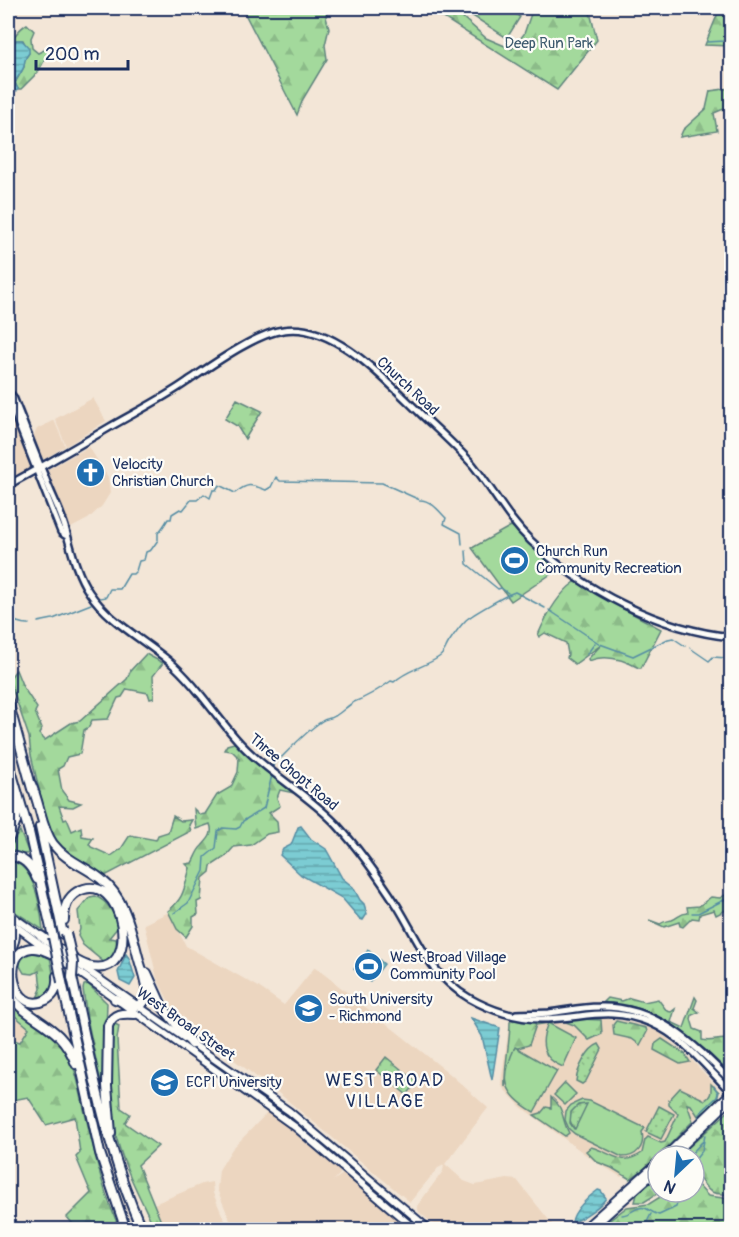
<svg xmlns="http://www.w3.org/2000/svg" width="739" height="1237" viewBox="0 0 739 1237" font-family="Pangolin,sans-serif">
<style>
.built{fill:#ecd6c0}
.grass{fill:url(#grass-dots);stroke:#5f847d;stroke-width:1.5}
.forest{fill:url(#forest-firs);stroke:#5f847d;stroke-width:1.5}
.pitch{fill:#a3d99c;stroke:#5f847d;stroke-width:1.5;fill-rule:evenodd}
.water{fill:url(#water-rules);stroke:#558da4;stroke-width:1.5}
.lines{fill:none;stroke-linecap:round;stroke-linejoin:round}
.stream{stroke:#558da4;stroke-width:1.5}
.secondary-casing{stroke:#1b2f5e;stroke-width:10}
.primary-casing{stroke:#1b2f5e;stroke-width:10}
.motorway-casing{stroke:#1b2f5e;stroke-width:12}
.secondary{stroke:#fdfcf7;stroke-width:5}
.primary{stroke:#fdfcf7;stroke-width:6}
.motorway{stroke:#fdfcf7;stroke-width:8}
.motorway-bridge-casing{stroke:#1b2f5e;stroke-width:12;stroke-linecap:butt}
.motorway-bridge{stroke:#fdfcf7;stroke-width:8}
.labels{text-anchor:middle;stroke-width:4.5;stroke-linejoin:round;paint-order:stroke}
.park-label{font-size:15px;fill:#3d5a6e;stroke:#fdfcf7}
.street-label{font-size:15px;fill:#1b2f5e;stroke:#fdfcf7}
.poi-label{font-size:15px;fill:#1b2f5e;stroke:#fdfcf7;text-anchor:start}
.quarter-label{font-size:18px;letter-spacing:1.5px;fill:#1b2f5e;stroke:#fdfcf7}
</style>
<defs>
<pattern id="grass-dots" width="8" height="8" patternUnits="userSpaceOnUse" patternTransform="scale(1.5)"><rect width="8" height="8" fill="#a3d99c"/><path d="M2 2h.1M6 6h.1" fill="none" stroke="#8cbb89" stroke-width="1.8" stroke-linecap="round"/></pattern>
<pattern id="forest-firs" width="22" height="20" patternUnits="userSpaceOnUse" patternTransform="scale(1.5)"><rect width="22" height="20" fill="#a3d99c"/><path d="M5 1l3.5 6h-7zM16 11l3.5 6h-7z" fill="#8cbb89"/></pattern>
<pattern id="water-rules" width="6" height="5" patternUnits="userSpaceOnUse" patternTransform="scale(1.5)"><rect width="6" height="5" fill="#7bccd3"/><path d="M0 2.5h6" fill="none" stroke="#64a6ae"/></pattern>
</defs>
<rect width="100%" height="100%" fill="#f3e6d7"/>
<filter id="ink" filterUnits="userSpaceOnUse"><feTurbulence type="fractalNoise" baseFrequency=".0167" numOctaves="2"/><feDisplacementMap in="SourceGraphic" scale="12" xChannelSelector="R" yChannelSelector="G"/><feConvolveMatrix kernelMatrix="1 2 1 2 8 2 1 2 1" color-interpolation-filters="sRGB"/></filter>
<g filter="url(#ink)">
<path class="built" d="M93,398l13,23 -40,25 -11,-27z
M8,400l23,64 -1,4 -22,12z
M54,420l11,26 -20,13 -5,-2 -7,-20 4,-8z
M89,447l19,30 2,16 -8,13 -14,13 -19,10 -24,-58z
M169,912l17,34 71,40 27,19 31,-38 135,107 38,34 -43,56 19,17 11,4 32,-6 10,1 39,49h-117l-20,-17 -2,-6 26,-35 1,-6 -6,3 -28,34 -129,-107 -82,-61 -30,-32 -12,-24 -13,-54z
M8,1012l21,16 -9,11 -3,1 -9,-3z
M600,1018l26,3 31,9 31,26 29,31v9l-32,32 -64,49 -28,-17 -72,-53 -18,-19 -2,-6 9,-63 30,3z
M268,1112l3,1 68,57 1,4 -7,7 14,-10 35,30 28,28 -176,1 -17,-41 2,-19 13,-21z
M212,1182l1,11 15,36h-64l-10,-25 48,-20z"/>
<path class="grass" d="M599,1044l3,5 -16,32 -4,3 -6,-3c1,-11 11,-33 23,-37z
M386,1057l31,25 -10,13 -31,-25z
M581,1104l8,1 46,24 4,7 -2,10 -8,6h-9l-45,-23c-9,-10 -6,-20 6,-25z
M659,1106l15,8 -13,25 -15,-7z"/>
<path class="forest" d="M242,8h85l-1,9 3,11 -4,17 2,14 -24,40 -6,16z
M428,8h24l34,30 26,11 12,-15 9,-26h56l8,32 -40,50z
M720,8h11v38l-26,-1z
M27,24l7,7 -3,7 1,10 6,5 8,-4 4,1 -12,22 -17,17h-3l-3,-6 9,-16v-7l5,-7 -6,-13h-7l-8,10c0,-8 12,-22 19,-26z
M731,88v18l-17,7 3,18 -37,6 3,-7 23,-21 4,-18z
M237,399l25,12 -17,28 -8,-13 -12,-7z
M575,582l11,3 21,15 54,29 -20,39h-2c-16,-9 -34,-14 -50,-7l-1,-2 13,-14 -26,19 -8,-6 1,-4 -2,-11 -21,-10 -6,4 -1,-2c8,-19 20,-41 37,-53z
M146,654l17,9 -10,13 1,22 -4,1 -2,-6 -21,-4 -5,8 -4,1 -10,21 -16,1 -3,7 -5,3 -4,24 -13,3 -4,9 -5,3 4,22 7,9 12,3 -8,4 -14,-1 5,14 3,-1 5,12 9,-4 1,9 11,2 -4,6 2,3 20,9 10,-7 9,-14 26,5 2,-5 10,-3 5,-16 8,5 11,-1 -3,5 2,6 -86,45c-24,-14 -45,-21 -57,-48l-17,-73 -2,-18 -20,-58 7,-9 7,17 14,21 -2,4 7,17 -3,5 6,6 26,-17 9,-2 47,-42 4,-9z
M234,743l59,46 1,4 -14,-3 -3,8 3,8 -11,7 8,8 1,11 -11,2 -16,11 -17,2 -9,10 -14,9 -1,6 -7,6 -2,22 -4,2 1,12 -5,3v9l-7,11 -9,-8 -9,-18c17,-14 16,-23 22,-43l-4,-4 6,-1c3,-5 5,-13 10,-17 6,-7 12,-12 8,-22l-14,5 -2,-20 6,6 5,-1 12,-19 14,-8 7,-15 1,-14 -7,-7 -8,-1 3,-5z
M20,831l9,23 -20,-1 -1,-4z
M15,862c21,9 26,47 28,68l-34,-22 -1,-4v-35l4,-2 -2,-4z
M729,893h2v20l-5,-3 -10,5 -2,-5 -14,4 -1,5 -7,-1 -9,9 -3,-1 -1,-4 -15,5 -15,-7 11,4c4,-3 8,-3 12,-4 7,-3 8,-7 16,-7l-1,-6 12,-1 12,-9 9,1z
M95,896c14,6 19,17 23,31l-9,11 7,1c2,11 -2,18 -11,24l-22,-18 -5,-9 2,-7 -2,-18 12,-14z
M40,952l10,5c3,19 11,36 -13,41l4,-9 -2,-18 -6,3 -9,-1 -4,-7v-7l5,-5z
M88,984l19,19 -3,84 -2,1 -15,-70 -4,-29 1,-4z
M695,997l2,3 -3,8 5,4 -7,3 -1,4 3,10 8,3v8c10,3 18,-3 28,0l1,-3v40c-32,-28 -51,-56 -94,-69 -11,-3 -23,-3 -33,-6l4,-4 14,3 8,-3 14,4 14,-3 9,12 4,1 4,-3 -4,13 13,6z
M8,1000c16,21 45,28 59,52 9,16 13,39 17,57 10,41 18,82 36,120h-43l-10,-12 24,-24 -15,-36 4,-4 -5,-36 -29,8 -18,-28 -20,4v-63l12,4 9,-14 -21,-18z
M582,1019l19,1 1,14 -13,6 -15,-15 -11,-4z
M514,1020l35,3 -13,2 -7,20 -15,4 -9,38c-1,-22 5,-43 5,-65z
M616,1021l30,7 1,4 -7,13 -8,-6 -18,-4 -1,-10z
M115,1024l4,2 -2,13 4,69 9,6 -5,9 33,23 -20,19 26,64h-9c-15,-32 -34,-66 -41,-102 -5,-32 -2,-68 -1,-101z
M662,1039l23,15 5,8 -10,2 -26,-14 1,-6z
M711,1084l8,8c-2,12 -12,18 -21,24l-7,-11 -4,-1 6,17c-21,21 -39,42 -63,58l-18,-11 -15,-6 -11,-11 5,-4c21,5 29,21 51,6l3,-13 3,-3 13,6 4,-1 13,-28 -9,-9v-5l11,-12 25,12c7,-4 6,-9 6,-16z
M551,1097c14,11 10,22 18,36l-4,3 -31,-21 7,-2 5,-6 5,1z
M731,1109v86c-6,-2 -14,0 -19,-3 -8,-3 -9,-13 -18,-17v-19h-15z
M658,1177v15h2l-16,10h-9l2,-8z
M694,1181l14,15 23,3v30h-133l29,-22 22,-3 19,-12h26z"/>
<path class="pitch" d="M472,8h34l14,9 -13,21 -39,-25z
M511,526l49,42 -49,33 -39,-53z
M548,1023l28,15 -13,29c-21,-8 -24,-24 -15,-44z
M515,1047l42,24 -23,41c-31,-18 -34,-33 -19,-65z
M565,1083l11,11 -11,11 -11,-10z
M582,1100l8,1 55,27 -3,4c3,15 -5,25 -20,25l-47,-23 -6,-5 -4,-9 1,-9 5,-6zM587,1104l-12,25h-1l-4,-6 1,-11 7,-7z"/>
<path class="water" d="M16,40h6l7,8v5c-4,5 -4,7 -5,13 -1,5 -7,11 -9,17l3,6 -1,2 -9,-1v-40z
M301,826l10,13 15,10 16,29 11,9 7,13 4,4 3,10 -4,6 -3,-1 -18,-21 -41,-23 -21,-20 3,-6 8,-4 7,-18z
M368,950l16,14 -14,18 -16,-13z
M126,954l3,4 6,20 -5,8 -10,-5 -2,-9z
M471,1018l29,10 -8,52 -10,-44z
M598,1190l3,1 5,7c-5,8 -24,21 -34,24 1,-11 17,-26 26,-32z"/>
<g class="lines">
<path class="stream" d="M707,42l18,-1 1,-5 6,1
M466,551l1,13 31,25 3,-1 7,5
M100,598l6,-1 4,-8h10l9,-15h4l3,-3 3,-10 5,-1 2,-8 5,-2 7,-10v-7c3,-3 7,-9 10,-14h3l1,-5 8,-5 3,1 8,-10h6l7,-6 6,4 3,-8h3l3,-5 16,8c13,-10 15,-9 31,-3l5,-3 5,-10 4,4 102,2 38,17c11,0 19,11 26,18l-2,6 17,9 1,11
M549,610l51,34 33,12 35,-17 5,-1 12,8
M8,620c8,0 12,5 21,4
M38,622l15,-3 38,-15
M690,648l19,13 4,-4 14,1 5,-1
M587,654l8,-11
M272,767l3,-5h2c14,-14 27,-29 45,-41 4,-3 9,-2 13,-5 7,-4 12,-10 19,-14 13,-5 26,-13 37,-21l3,1c12,-12 31,-15 45,-25 6,-4 6,-9 10,-15 4,-6 11,-16 17,-22 7,-6 40,-25 49,-28l30,16
M174,913l14,-10 16,-32 1,-14 11,-9 2,-17 5,-3 13,1 4,-2 3,-6 21,-13 8,-33
M692,913h6l34,-17
M729,1071l3,-12
M699,1117v-3l18,-17 1,-4 -4,-7
M690,1155l13,-14
M694,1161l8,-10 3,-16
M622,1215c9,0 15,-10 23,-7 5,2 9,6 14,7l17,-8 1,-4 5,-1 4,-10
M643,1230l8,-16"/>
<defs>
<path id="secondary" d="M8,389l1,11 52,132 4,3
M10,394l3,3c11,27 21,54 32,80 6,17 15,33 20,50 6,21 11,46 24,65 20,30 54,47 80,69 29,25 48,58 74,85 29,30 66,49 94,79 23,25 43,54 61,82 22,36 32,68 71,91 21,12 48,21 72,21 42,0 68,-14 110,4 33,14 56,45 81,70
M8,485c34,-18 68,-38 102,-58 26,-15 54,-29 78,-46 24,-16 67,-47 95,-51 51,-9 105,53 138,84 18,17 36,33 52,51 20,25 34,53 58,76 52,49 129,89 201,96
M516,1014c11,-1 22,0 33,-1 17,-2 33,-6 50,-6 57,-2 96,38 133,75"/>
<path id="primary" d="M8,913l35,25
M10,922l38,28
M56,956l239,171 121,103
M78,964l211,147 141,119
M665,1156l67,-65
M673,1156l59,-57
M582,1230l76,-68
M590,1230l68,-60"/>
<path id="motorway" d="M8,701l24,88
M8,760l21,72 24,105
M31,784c9,19 10,43 22,60 13,17 32,22 48,35 25,20 30,52 38,81 3,11 8,24 8,36l-3,6 -8,4 -21,-7
M40,827l23,107
M8,841l8,-19v-21
M8,856c15,0 23,9 29,23
M8,912l3,3
M8,923c11,10 7,19 0,30
M41,936c14,10 31,25 47,30 57,16 36,-101 -11,-74 -10,6 -13,17 -13,28
M54,954c-7,-2 -14,-7 -22,-6 -32,2 -20,69 14,52 9,-5 12,-14 11,-24
M147,973l15,33 30,38
M72,977c19,86 34,172 70,253
M62,982l38,171 26,77
M8,993c21,30 52,28 68,71
M111,1133l-4,-47 1,-60c5,-13 14,-13 27,-12"/>
</defs>
<use href="#secondary" class="secondary-casing"/>
<use href="#primary" class="primary-casing"/>
<use href="#motorway" class="motorway-casing"/>
<use href="#secondary" class="secondary"/>
<use href="#primary" class="primary"/>
<use href="#motorway" class="motorway"/>
<defs>
<path id="motorway-bridge" d="M66,933l7,30 -1,14
M53,937l9,45"/>
</defs>
<use href="#motorway-bridge" class="motorway-bridge-casing"/>
<use href="#motorway-bridge" class="motorway-bridge"/>
</g>
</g>
<defs>
<symbol id="church-disc" viewBox="-11 -11 22 22"><circle r="9.5" fill="#1f6fb2" stroke="#fdfcf7"/><path d="M-1.2-6h2.4v3.5h3.3v2.4h-3.3V6h-2.4V-.1h-3.3v-2.4h3.3Z" fill="#fff"/></symbol>
<symbol id="stadium-disc" viewBox="-11 -11 22 22"><circle r="9.5" fill="#1f6fb2" stroke="#fdfcf7"/><path d="M0-5a6.5 5 0 1 0 0 10a6.5 5 0 1 0 0-10ZM-3.5-1.8h7v3.6h-7Z" fill="#fff"/></symbol>
<symbol id="university-disc" viewBox="-11 -11 22 22"><circle r="9.5" fill="#1f6fb2" stroke="#fdfcf7"/><path d="M0-5L7-2L0 1L-7-2ZM-4 1L0 2.5L4 1V4Q0 6-4 4Z" fill="#fff"/></symbol>
</defs>
<g fill-rule="evenodd">
<use href="#church-disc" x="74" y="456" width="33" height="33"/>
<use href="#stadium-disc" x="498" y="544" width="33" height="33"/>
<use href="#stadium-disc" x="352" y="950" width="33" height="33"/>
<use href="#university-disc" x="292" y="992" width="33" height="33"/>
<use href="#university-disc" x="148" y="1066" width="33" height="33"/>
</g>
<g class="labels">
<g class="park-label">
<text x="549" y="48">Deep Run Park</text>
</g>
<g class="street-label">
<text transform="translate(408 386) rotate(43)" y="5">Church Road</text>
<text transform="translate(294 772) rotate(40)" y="5">Three Chopt Road</text>
<text transform="translate(186 1024) rotate(35)" y="5">West Broad Street</text>
</g>
<g class="poi-label">
<text x="112" y="469">Velocity<tspan x="112" dy="17">Christian Church</tspan></text>
<text x="536" y="556">Church Run<tspan x="536" dy="17">Community Recreation</tspan></text>
<text x="390" y="962">West Broad Village<tspan x="390" dy="17">Community Pool</tspan></text>
<text x="329" y="1004">South University<tspan x="329" dy="17">- Richmond</tspan></text>
<text x="186" y="1087">ECPI University</text>
</g>
<g class="quarter-label">
<text x="385" y="1086">WEST BROAD<tspan x="385" dy="21">VILLAGE</tspan></text>
</g>
</g>
<rect width="739" height="1237" fill="none" stroke="#fdfcf7" stroke-width="30"/>
<rect x="15" y="15" width="709" height="1207" fill="none" stroke="#1b2f5e" stroke-width="2" filter="url(#ink)"/>
<g transform="translate(676 1174) rotate(206)"><circle r="28" fill="#fdfcf7" stroke="#a3aaba" stroke-width="1.5"/>
<path d="M0-4.5L10 22L0 15L-10 22Z" fill="#1f6fb2"/>
<text y="-9" font-size="16" font-weight="bold" text-anchor="middle" fill="#1b2f5e">N</text>
</g>
<path d="M36 60v9h92v-9" fill="none" stroke="#1b2f5e" stroke-width="3"/>
<text x="45" y="60" font-size="18" fill="#1b2f5e" stroke="#fdfcf7" stroke-width="4.5" paint-order="stroke">200 m</text>
</svg>
